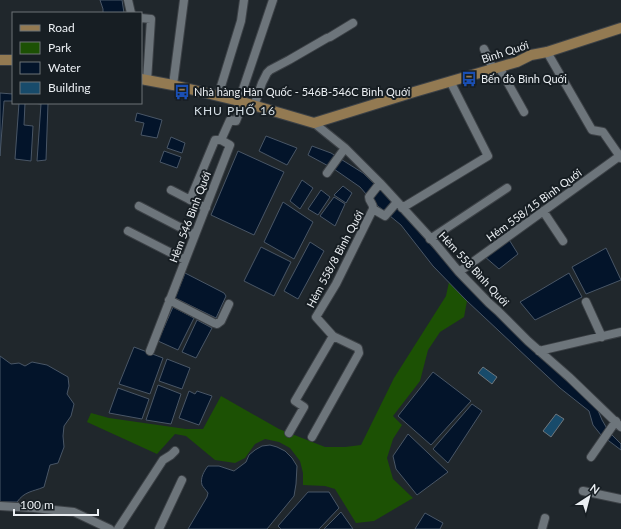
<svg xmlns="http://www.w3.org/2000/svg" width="621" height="529" viewBox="0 0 621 529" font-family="Lato,sans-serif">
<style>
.green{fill:#1c5104}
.water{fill:#03142a;stroke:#495666}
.building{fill:#184b6b;stroke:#6e767c}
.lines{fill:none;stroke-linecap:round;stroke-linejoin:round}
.minor-casing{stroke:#3c4146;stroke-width:10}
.major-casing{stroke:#3c4146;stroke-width:12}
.minor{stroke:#6d757b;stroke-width:8}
.major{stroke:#937a52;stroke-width:10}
.labels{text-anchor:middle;stroke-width:4;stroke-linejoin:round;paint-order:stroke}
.street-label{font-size:11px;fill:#ebeff3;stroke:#171e23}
.poi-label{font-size:11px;fill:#ebeff3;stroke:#171e23;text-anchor:start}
.neighbourhood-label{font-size:12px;letter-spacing:1px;fill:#d6dfe6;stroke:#171e23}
</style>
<rect width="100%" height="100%" fill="#20272c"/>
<path class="green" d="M449,282l18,19 -3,16 -24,15 -12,18 -8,31 -27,35 9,9 -9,14 -6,19 6,21 20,19 -39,23 -18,2 -21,-34 -10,-3 -22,-1v-12l-3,-12 -10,-13 -11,-6 -14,-3 -10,5 -10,14 -10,5 -20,-3 -29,-24 -11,-2 -18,20 -70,-32 4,-9 18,5 77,11h17l18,-33 58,33 46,18h20l16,-2 33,-67 52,-82z"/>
<path class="water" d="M100,0h22l2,13h-21v-4z
M0,93l13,1v7h-9l-4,55z
M19,103h6l-1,22 9,1 -2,35 -16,-2z
M33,103h15l-2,57 -9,1 4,-57z
M137,113l25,7 -5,18 -16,-3 3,-12 -9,-2z
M266,136l31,12 -10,17 -28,-14z
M171,137l14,6 -3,10 -15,-5z
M312,146l19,7 32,20 19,18 95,105 91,86 22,17 7,9 5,12 7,12 12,12v6l-20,-15 -8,-10 -4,-14 -29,-23 -28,-26 -65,-61 -34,-35 -32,-41 -28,-23 -13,-15 -26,-18 -26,-14z
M164,151l17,6 -4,11 -17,-6z
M238,151l46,21 -30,63 -43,-20z
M302,180l11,8 -13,21 -10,-8z
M343,186l9,7 -6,10 -12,-8z
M321,190l9,7 -12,18 -10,-6z
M334,197l11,7 -10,22 -15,-10z
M283,202l30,20 -19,37 -30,-17z
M508,238l10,16 -19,15 -15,-13z
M310,242l14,9 -26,48 -14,-8z
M261,247l30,15 -17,34 -30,-15z
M606,248l15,32 -35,14 -14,-27z
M185,273l39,20 2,3 -10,22 -41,-20z
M569,273l13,24 -47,23 -15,-18z
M173,307l21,11 -16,32 -20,-9z
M197,320l15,8 -16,30 -14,-6z
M134,347l29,11 -13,36 -31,-10z
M0,356l11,8 8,-1 6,3 7,-4 15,3 21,12 1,9 -2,8 7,10 -3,12 -7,10 -1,10 1,11 -6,16 -8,2 -6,22c-12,5 -19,4 -27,15h-17z
M167,359l23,9 -8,21 -23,-8z
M433,372l38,29 -40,44 -33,-29z
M158,385l23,9 -10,30 -25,-4z
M118,388l31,11 -7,20 -33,-6z
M189,391l6,3 2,-3 15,5 -13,29 -20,-7z
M472,404l10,7 -34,52 -15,-14z
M408,434l40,38 -31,23 -21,-26 -3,-13z
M270,445l7,2 8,4 7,7 5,8 -1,18 -2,12 -27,33h-79l19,-32 1,-4c-2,-3 -5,-6 -6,-8 -2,-7 2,-14 6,-19h11l15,5 12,-9 3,-7 6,-5 7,-4z
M308,492h21l10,16 -20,21h-38l-3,-3z
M341,512l12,17h-29z
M425,513l18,10 -3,6h-25z"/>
<path class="building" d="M483,367l14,10 -5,7 -14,-11z
M556,414l8,5 -13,18 -8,-6z"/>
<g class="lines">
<defs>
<path id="minor" d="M128,0l3,13
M141,18l10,1 -4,62
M484,49l9,20
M547,52l45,78 11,2 18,26
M499,67l25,45
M173,85l11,-85
M218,96l23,-75 3,-21
M239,101l34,-101
M254,106l8,-23 5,-10 3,-3 19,-10 38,-22 3,-1 23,-14
M314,123l31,25 35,35 55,60 24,29 30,31 9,8 30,30 41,36 52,50
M327,173l18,-25
M171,190l35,18
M190,200l25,-60h6
M139,206l56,29
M402,208l86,-52 -38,-75
M373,209c1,-5 -4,-7 -4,-12l11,-14
M543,211l20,30
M128,231l57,29
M430,239l77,-51
M459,272l162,-117
M169,300l45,23 3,1 4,-3 8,-17
M586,302l16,35
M150,351l80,-206 -9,-5 9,-20 6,1 7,-18
M539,351l82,-19
M289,433l15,-26 -9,-6 38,-65
M312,437l47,-84 -1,-5 -25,-12 -17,-19 20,-33 37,-75 12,7 12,-14
M591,457l25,-36
M583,491l38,8
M0,506l34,2 40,4 36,17
M118,529l45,-69 8,-5 4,-4
M159,529l23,-49
M542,529l3,-11"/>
<path id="major" d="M0,60h13
M141,79l32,6 66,16 75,22 100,-31 103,-30 14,-7 16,-3 74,-24"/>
</defs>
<use href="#minor" class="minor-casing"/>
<use href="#major" class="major-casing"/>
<use href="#minor" class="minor"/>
<use href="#major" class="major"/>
</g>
<defs>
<symbol id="bus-bare" viewBox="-9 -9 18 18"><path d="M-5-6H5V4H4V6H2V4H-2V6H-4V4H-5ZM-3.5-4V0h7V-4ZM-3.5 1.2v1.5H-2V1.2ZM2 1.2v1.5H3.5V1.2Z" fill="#1a4fb4" stroke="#171e23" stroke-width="2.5" paint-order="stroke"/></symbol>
</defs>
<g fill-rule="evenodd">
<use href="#bus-bare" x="458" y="68" width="22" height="22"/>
<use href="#bus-bare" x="171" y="81" width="22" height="22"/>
</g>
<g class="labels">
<g class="street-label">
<text transform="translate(505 52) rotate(-18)" y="4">Bình Quới</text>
<text transform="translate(534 205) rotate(-36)" y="4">Hẻm 558/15 Bình Quới</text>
<text transform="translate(190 217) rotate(-69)" y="4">Hẻm 546 Bình Quới</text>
<text transform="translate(335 259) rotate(-62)" y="4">Hẻm 558/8 Bình Quới</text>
<text transform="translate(474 269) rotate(47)" y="4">Hẻm 558 Bình Quới</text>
</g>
<g class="poi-label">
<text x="481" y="83">Bến đò Bình Quới</text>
<text x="194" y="96">Nhà hàng Hàn Quốc - 546B-546C Bình Quới</text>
</g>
<g class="neighbourhood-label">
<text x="235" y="115">KHU PHỐ 16</text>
</g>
</g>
<rect x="12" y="12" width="130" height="92" fill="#171e23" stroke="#6c7276"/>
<rect x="20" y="25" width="20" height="6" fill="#937a52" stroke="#6c7276"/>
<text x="48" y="32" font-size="12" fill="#ebeff3">Road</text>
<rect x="20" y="42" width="20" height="12" fill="#1c5104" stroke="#6c7276"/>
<text x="48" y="52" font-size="12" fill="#ebeff3">Park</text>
<rect x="20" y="62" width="20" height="12" fill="#03142a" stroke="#6c7276"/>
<text x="48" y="72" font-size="12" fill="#ebeff3">Water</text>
<rect x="20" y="82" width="20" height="12" fill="#184b6b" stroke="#6c7276"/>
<text x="48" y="92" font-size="12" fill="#ebeff3">Building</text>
<g transform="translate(589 497) rotate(36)" stroke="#171e23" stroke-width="3" paint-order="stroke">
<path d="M0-3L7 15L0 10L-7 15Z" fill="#ebeff3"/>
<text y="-6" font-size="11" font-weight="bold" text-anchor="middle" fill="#ebeff3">N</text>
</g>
<path d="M14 509v6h84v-6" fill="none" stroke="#ebeff3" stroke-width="2"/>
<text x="20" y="509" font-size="12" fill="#ebeff3" stroke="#171e23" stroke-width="3" paint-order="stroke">100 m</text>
</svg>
